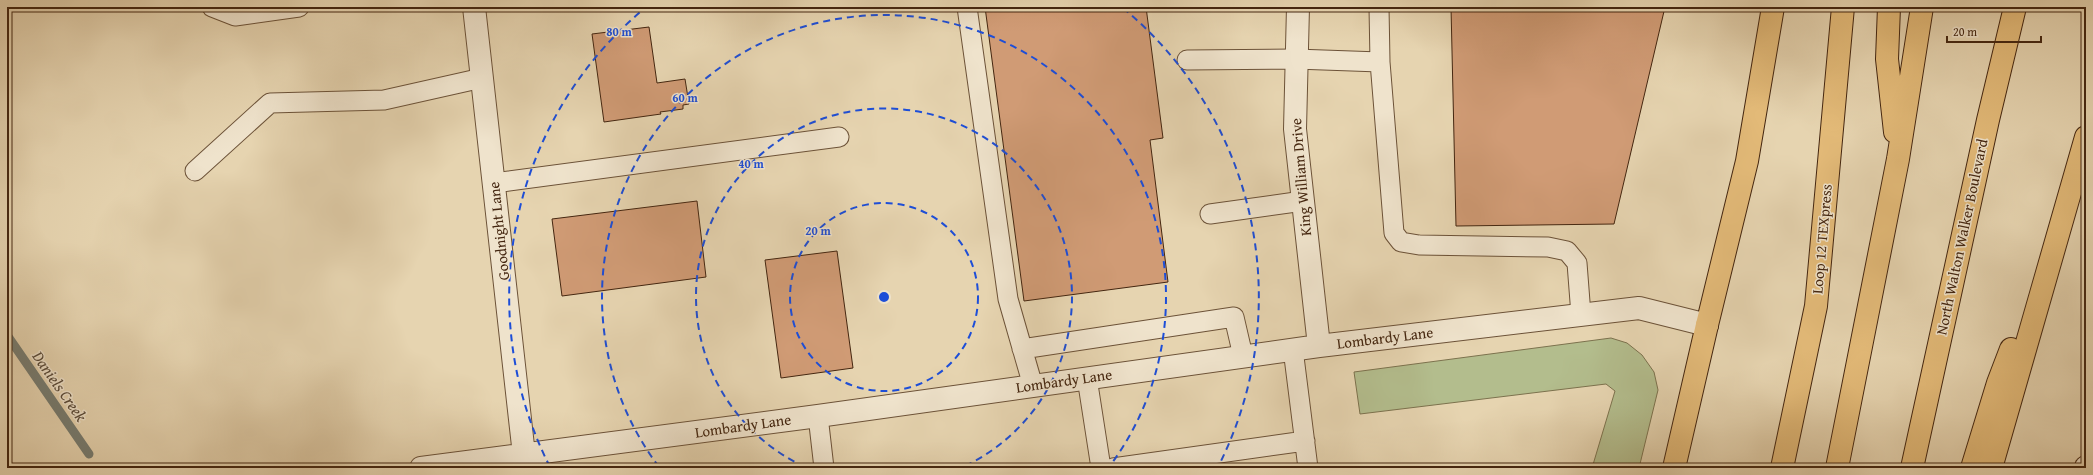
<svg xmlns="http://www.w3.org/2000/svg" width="2093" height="475" viewBox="0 0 2093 475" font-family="'Gentium Book Plus',serif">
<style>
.green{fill:#b3bd8d;stroke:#7c724e}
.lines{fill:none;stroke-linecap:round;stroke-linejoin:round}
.stream{stroke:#777d72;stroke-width:9}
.building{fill:#d09b75;stroke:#442610}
.lane-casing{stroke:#6c5238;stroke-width:21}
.street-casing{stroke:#6c5238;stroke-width:24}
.secondary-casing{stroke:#442610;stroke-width:24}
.primary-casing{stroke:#442610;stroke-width:24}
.highway-casing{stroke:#442610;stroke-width:24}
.lane{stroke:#efe3cc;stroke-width:19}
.street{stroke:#efe3cc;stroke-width:22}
.secondary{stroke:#efe3cc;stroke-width:22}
.primary{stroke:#e3ba78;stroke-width:22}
.highway{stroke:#e3ba78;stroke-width:22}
.ring{fill:none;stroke:#1d4ed8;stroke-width:2;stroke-dasharray:7 5}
.labels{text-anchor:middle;stroke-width:3;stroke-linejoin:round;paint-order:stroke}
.street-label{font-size:15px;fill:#442610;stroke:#efe3cc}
.water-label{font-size:16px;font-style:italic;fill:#594a39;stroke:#efe3cc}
.centre{fill:#1d4ed8;stroke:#efe3cc;stroke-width:2}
.ring-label{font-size:12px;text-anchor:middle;font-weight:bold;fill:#1d4ed8;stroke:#efe3cc;stroke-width:3;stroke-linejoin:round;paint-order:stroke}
</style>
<rect width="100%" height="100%" fill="#e6d4b0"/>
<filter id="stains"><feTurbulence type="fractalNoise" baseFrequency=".005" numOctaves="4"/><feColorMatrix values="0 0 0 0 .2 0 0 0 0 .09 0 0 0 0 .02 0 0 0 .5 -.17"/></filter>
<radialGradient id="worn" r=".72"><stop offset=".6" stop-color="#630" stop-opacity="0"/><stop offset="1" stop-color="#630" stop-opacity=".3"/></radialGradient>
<path class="green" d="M1611,338l16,5 15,12 12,17 4,18 -19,78h-47l23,-77 -9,-7 -246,30 -6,-42z"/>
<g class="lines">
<path class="stream" d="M7,335l82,119"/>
</g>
<path class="building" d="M985,7h161l17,131 -13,2 18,142 -144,19z
M1451,7h214l-51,217 -158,2z
M649,27l8,56 28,-4 4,25 -6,1v4l-23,3 1,2 -57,8 -12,-88z
M697,201l9,76 -144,19 -10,-77z
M837,251l16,117 -72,10 -16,-118z"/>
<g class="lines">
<defs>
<path id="lane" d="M212,7l23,9 64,-9
M967,7l41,292 25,87
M1379,7l1,55 14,171 7,9 18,3 129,2 19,4 10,12 4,52
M1187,60l108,-1 85,3
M195,171l75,-68 114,-3 98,-22
M494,183l345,-46
M1210,214l93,-13
M1022,349l212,-32 9,39
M1293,349l15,119
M1087,378l14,90
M818,416l6,52
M1113,468l192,-27"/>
<path id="street" d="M474,7l50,448
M1298,7l-3,122 24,217
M421,468l397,-52 501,-70 320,-38 68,17"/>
<path id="secondary" d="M2086,468v-1"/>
<path id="primary" d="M1674,468l33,-143"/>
<path id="highway" d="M1889,7l-2,52 8,73
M1707,325l40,-164 26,-154
M1782,468l34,-162 27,-299
M1837,468l61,-309 24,-152
M1912,468l76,-348 27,-113
M1972,468l26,-85 13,-34
M1991,468l95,-331"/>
</defs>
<use href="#lane" class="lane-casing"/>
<use href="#street" class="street-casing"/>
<use href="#secondary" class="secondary-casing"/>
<use href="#primary" class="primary-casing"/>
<use href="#highway" class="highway-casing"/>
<use href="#lane" class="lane"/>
<use href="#street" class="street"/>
<use href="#secondary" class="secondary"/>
<use href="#primary" class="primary"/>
<use href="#highway" class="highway"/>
</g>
<g class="ring">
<circle cx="884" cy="297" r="94"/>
<path d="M805 467A188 188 0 1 1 963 467"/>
<path d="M659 467A282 282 0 1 1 1109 467"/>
<path d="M550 467A375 375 0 0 1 645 8M1123 8A375 375 0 0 1 1218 467"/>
</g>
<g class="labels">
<g class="street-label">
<text transform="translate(1301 177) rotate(-95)" y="5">King William Drive</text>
<text transform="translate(499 231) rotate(-96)" y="5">Goodnight Lane</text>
<text transform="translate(1962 237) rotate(-78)" y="5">North Walton Walker Boulevard</text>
<text transform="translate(1822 239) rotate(-85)" y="5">Loop 12 TEXpress</text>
<text transform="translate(1385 338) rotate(-7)" y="5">Lombardy Lane</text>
<text transform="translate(1064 381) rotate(-8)" y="5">Lombardy Lane</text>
<text transform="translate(743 426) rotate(-8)" y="5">Lombardy Lane</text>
</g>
<g class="water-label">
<text transform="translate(60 386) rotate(55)" y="6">Daniels Creek</text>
</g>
</g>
<circle cx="884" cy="297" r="6" class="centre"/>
<g class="ring-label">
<text x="619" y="36">80 m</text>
<text x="685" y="102">60 m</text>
<text x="751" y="168">40 m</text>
<text x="818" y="235">20 m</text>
</g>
<rect width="2093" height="475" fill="none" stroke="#e6d4b0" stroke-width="24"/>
<rect x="8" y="8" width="2077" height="459" fill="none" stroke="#442610" stroke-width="2"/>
<rect x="12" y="12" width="2069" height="451" fill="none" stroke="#442610"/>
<path d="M1947 36v6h94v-6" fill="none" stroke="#442610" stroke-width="2"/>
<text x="1953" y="36" font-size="12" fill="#442610" stroke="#efe3cc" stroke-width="3" paint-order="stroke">20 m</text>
<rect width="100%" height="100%" filter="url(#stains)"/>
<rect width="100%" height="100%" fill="url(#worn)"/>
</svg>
